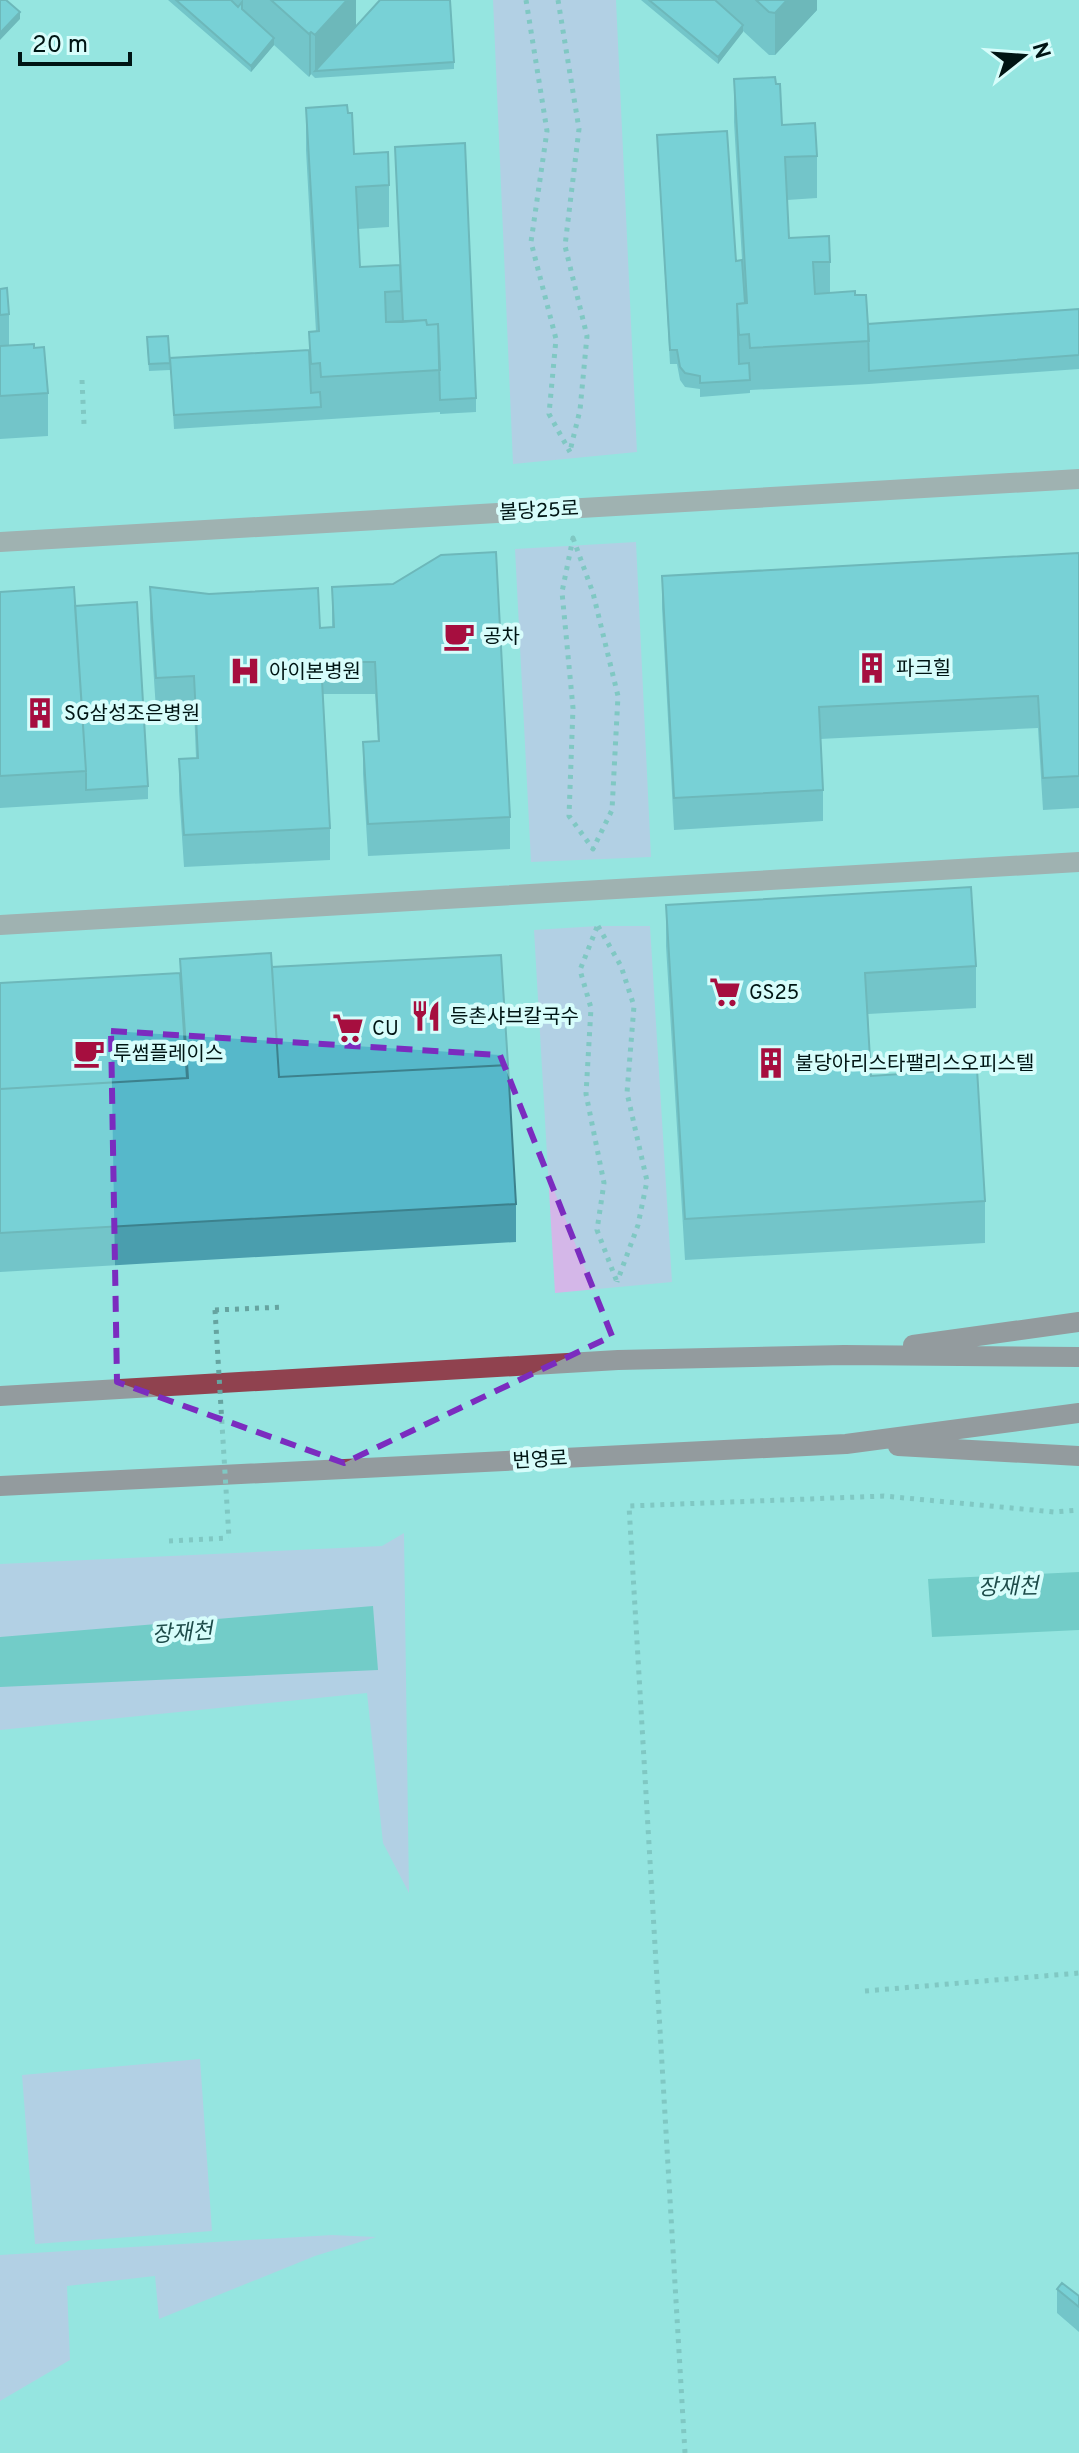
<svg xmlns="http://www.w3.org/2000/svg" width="1079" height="2453" viewBox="0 0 1079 2453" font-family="Overpass,'Noto Sans KR',sans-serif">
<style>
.green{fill:#d4b7e8}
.water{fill:#47aeaa}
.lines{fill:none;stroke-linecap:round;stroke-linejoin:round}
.path{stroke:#66a4a0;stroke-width:5;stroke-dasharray:4 6;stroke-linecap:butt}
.minor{stroke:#aa7379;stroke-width:20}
.tertiary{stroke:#aa7379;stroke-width:20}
.secondary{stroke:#90424f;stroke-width:20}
.path-bridge{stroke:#66a4a0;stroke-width:5;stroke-dasharray:4 6;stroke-linecap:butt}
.wall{fill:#4a9eae}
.shaded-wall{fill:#3c818d}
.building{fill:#56b8ca;stroke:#3c818d;stroke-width:2}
.marked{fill:none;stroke:#7b2cbf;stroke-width:6;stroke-dasharray:16 10;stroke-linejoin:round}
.labels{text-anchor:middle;stroke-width:8;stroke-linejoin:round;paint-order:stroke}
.street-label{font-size:20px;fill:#001514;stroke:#d7fdfb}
.poi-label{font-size:20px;fill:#001514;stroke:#d7fdfb;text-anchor:start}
.water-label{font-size:22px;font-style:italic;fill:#1d4b49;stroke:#d7fdfb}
</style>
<rect width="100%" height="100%" fill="#95e5e0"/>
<path class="green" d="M493,0h123l21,452 -124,12z
M636,542l15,315 -120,5 -16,-313z
M598,926h52l22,356 -117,11 -21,-363z
M404,1533l5,360 -26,-50 -16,-150 -367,37v-166l382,-18z
M200,2059l12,172 -177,13 -13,-169z
M332,2235l44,2 -61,19 -156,63 -4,-43 -88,10 3,74 -70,41v-146z"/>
<path class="water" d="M1079,1572v58l-147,7 -4,-58z
M373,1606l5,64 -378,17v-50z"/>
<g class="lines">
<path class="path" d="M526,0l21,131 -16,111 25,97 -7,75 21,38
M558,0l21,129 -14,117 22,90 -7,74 -10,41
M82,380l2,44
M573,538l20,55 25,103 -6,114 -19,39 -24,-33 4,-108 -11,-116z
M598,926l23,40 13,40 -7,87 20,88 -9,44 -21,57
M597,927l-17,43 11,38 -5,86 18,89 -7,47 20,52
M215,1310l69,-3
M169,1541l60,-3
M865,1991l214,-18
M685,2453l-56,-947 255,-10 170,16 25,-2"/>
<path class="minor" d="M0,925l1079,-63"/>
<path class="tertiary" d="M0,542l1079,-63"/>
<path class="secondary" d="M913,1345l166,-23
M0,1396l618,-36 226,-5 235,2
M898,1446l181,10
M0,1486l846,-42 233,-31"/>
<path class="path-bridge" d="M215,1310l14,228"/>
</g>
<path class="wall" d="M168,0h188v26l98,36v7l-139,9 -4,-4 -2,3 -35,-32 -23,27z
M641,0h176v10l-42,45h-6l-26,-24 -25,33z
M734,79l42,5 6,41 35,31v42l-30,2 2,38 41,24v31l25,2 13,29 211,-15v60l-210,15 -119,6v3l-50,4v-8l-15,-2 -5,-7 -3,-16h-7l-13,-229 79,126 6,-1 -8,-138z
M306,108l48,46 35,31v42l-31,2 2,38 39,-2 77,133v14l-36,2v-2l-266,17 -4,-71 139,-8v-18h7l-10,-182z
M0,289l9,25v31l25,3 14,45v43l-48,3z
M147,344l23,19v7l-21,1z
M1079,553v255l-36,2 -5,-82 -218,11 3,51v31l-149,9 -12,-222v-32z
M150,587l170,41 12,-1v-40l178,230v32l-142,7 -5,-82v-32h15l-3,-48h-52l7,134v32l-146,7 -5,-76v-32l17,-1 -2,-50 -38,2 -6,-91z
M0,592l75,14 73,180v13l-148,9z
M666,905l310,61v42l-108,6 3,62 114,125v42l-300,17 -19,-314z
M180,959l92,8 244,237v38l-516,30v-289l180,-10z
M1057,2289l22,7v36l-22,-19z"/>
<path class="shaded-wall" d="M347,0h9v32l-41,39v-36z
M787,0h30v10l-42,45v-42z
M20,12v7l-20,21v-7z
M743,25v7l-25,32v-7z
M311,32v42l-2,3v-43z
M274,38v7l-23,27v-6z"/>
<path class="building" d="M0,0h6l14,12 -20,21z
M176,0h55l7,7 4,-5v7l32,29 -23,28z
M271,0h76l-32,35 -4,-3 -2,2z
M380,0h70l4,62 -139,9z
M649,0h66l28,25 -25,32z
M756,0h31l-12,13 -6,-1z
M775,77l1,7h4l2,41 33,-2 2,33 -32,1 4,81 40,-2 1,26h-17l2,32 40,-3v4h11l3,46 -119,7 -1,-14 -10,1 -2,-31 10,-1 -13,-224z
M347,105l1,8h4l2,41 34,-2 1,33 -33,2 4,80 40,-2 1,26 -16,1 1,30 40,-2 1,5 11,-1 2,46 -119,7 -1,-14 -9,1 -2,-32 10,-1 -13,-223z
M727,131l9,130 6,-1 3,43 -8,1 2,60 10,-1 1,17 -50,3v-7l-15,-3 -5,-6 -3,-17h-7l-13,-215z
M465,143l11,255 -36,2 -2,-76 -11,1 -1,-5 -23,2 -8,-175z
M7,288l2,26 -9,1v-26z
M1079,309v46l-210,16 -1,-47z
M168,336l2,27 -21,1 -2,-27z
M34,344v4l10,-1 4,46 -48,3v-50z
M309,350l2,43 9,-1 1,15 -147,8 -4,-57z
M496,552l14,265 -142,7 -5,-82 16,-1 -4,-79h-54l9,166 -146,7 -5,-76 19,-1 -4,-82 -38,2 -6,-91 59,7 109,-6 2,40 14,-1 -2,-40 61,-3 48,-29z
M1079,553v223l-36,2 -5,-82 -219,11 4,83 -149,8 -12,-222z
M74,587l12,184 -86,5v-184z
M137,602l11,184 -62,4v-19l-11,-165z
M971,887l5,79 -111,7 6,103 106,-7 8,132 -300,18 -19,-314z
M271,953l8,124 229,-12 8,139 -516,29v-144l188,-11 -8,-119z
M501,955l7,110 -229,12 -7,-110z
M180,973l7,105 -187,11v-106z
M1062,2283l17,13v11l-22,-18z"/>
<path d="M0 0H1079V2453H0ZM111,1031l389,24 112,281 -268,127 -227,-81z" fill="#95e5e0" fill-opacity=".55" fill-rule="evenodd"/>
<path class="marked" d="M111,1031l389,24 112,281 -268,127 -227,-81z"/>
<defs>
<symbol id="cafe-bare" viewBox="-9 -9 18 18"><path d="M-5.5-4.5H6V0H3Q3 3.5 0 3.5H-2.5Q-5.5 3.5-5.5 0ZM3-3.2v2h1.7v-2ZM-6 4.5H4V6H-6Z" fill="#a60e3f" stroke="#d7fdfb" stroke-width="2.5" paint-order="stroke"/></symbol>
<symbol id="building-bare" viewBox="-9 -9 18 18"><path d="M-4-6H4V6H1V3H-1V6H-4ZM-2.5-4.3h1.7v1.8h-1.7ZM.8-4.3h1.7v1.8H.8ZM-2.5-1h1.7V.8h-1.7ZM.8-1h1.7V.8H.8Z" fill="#a60e3f" stroke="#d7fdfb" stroke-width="2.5" paint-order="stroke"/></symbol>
<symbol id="hospital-bare" viewBox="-9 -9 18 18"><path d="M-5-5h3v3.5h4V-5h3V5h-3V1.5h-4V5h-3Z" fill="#a60e3f" stroke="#d7fdfb" stroke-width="2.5" paint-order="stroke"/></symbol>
<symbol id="supermarket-bare" viewBox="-9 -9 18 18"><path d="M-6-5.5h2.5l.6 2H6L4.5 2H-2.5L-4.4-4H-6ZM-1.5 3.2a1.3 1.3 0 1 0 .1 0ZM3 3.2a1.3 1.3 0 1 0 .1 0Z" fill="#a60e3f" stroke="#d7fdfb" stroke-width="2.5" paint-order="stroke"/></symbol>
<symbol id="restaurant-bare" viewBox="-9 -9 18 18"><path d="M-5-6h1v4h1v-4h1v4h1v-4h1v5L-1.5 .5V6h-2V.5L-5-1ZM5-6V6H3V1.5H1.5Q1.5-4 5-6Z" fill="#a60e3f" stroke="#d7fdfb" stroke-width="2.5" paint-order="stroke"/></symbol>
</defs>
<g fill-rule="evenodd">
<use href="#cafe-bare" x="437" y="614" width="44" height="44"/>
<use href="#building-bare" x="850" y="646" width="44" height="44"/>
<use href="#hospital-bare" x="223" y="649" width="44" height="44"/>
<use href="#building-bare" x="18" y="691" width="44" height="44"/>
<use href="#supermarket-bare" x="703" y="970" width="44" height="44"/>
<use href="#restaurant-bare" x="404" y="994" width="44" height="44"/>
<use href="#supermarket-bare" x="326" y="1006" width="44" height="44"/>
<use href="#cafe-bare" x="67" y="1031" width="44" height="44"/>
<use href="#building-bare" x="749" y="1041" width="44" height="44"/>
</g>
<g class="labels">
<g class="street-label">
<text transform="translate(539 510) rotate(-3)" y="7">불당25로</text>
<text transform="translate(540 1459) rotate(-3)" y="7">번영로</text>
</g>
<g class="poi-label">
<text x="483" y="643">공차</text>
<text x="896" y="675">파크힐</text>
<text x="269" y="678">아이본병원</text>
<text x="64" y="720">SG삼성조은병원</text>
<text x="749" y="999">GS25</text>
<text x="450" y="1023">등촌샤브칼국수</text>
<text x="372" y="1035">CU</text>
<text x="113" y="1060">투썸플레이스</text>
<text x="795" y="1070">불당아리스타팰리스오피스텔</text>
</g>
<g class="water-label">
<text transform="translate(1008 1586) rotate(-2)" y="8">장재천</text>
<text transform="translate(182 1632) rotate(-4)" y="8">장재천</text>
</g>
</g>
<g transform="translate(1023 56) rotate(73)" stroke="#d7fdfb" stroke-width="6" paint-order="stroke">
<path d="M0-6L14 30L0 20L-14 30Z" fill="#001514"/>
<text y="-12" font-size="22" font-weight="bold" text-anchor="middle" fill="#001514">N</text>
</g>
<path d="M20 52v12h110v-12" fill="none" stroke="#001514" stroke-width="4"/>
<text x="32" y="52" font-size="24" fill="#001514" stroke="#d7fdfb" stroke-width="6" paint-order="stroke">20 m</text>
</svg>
